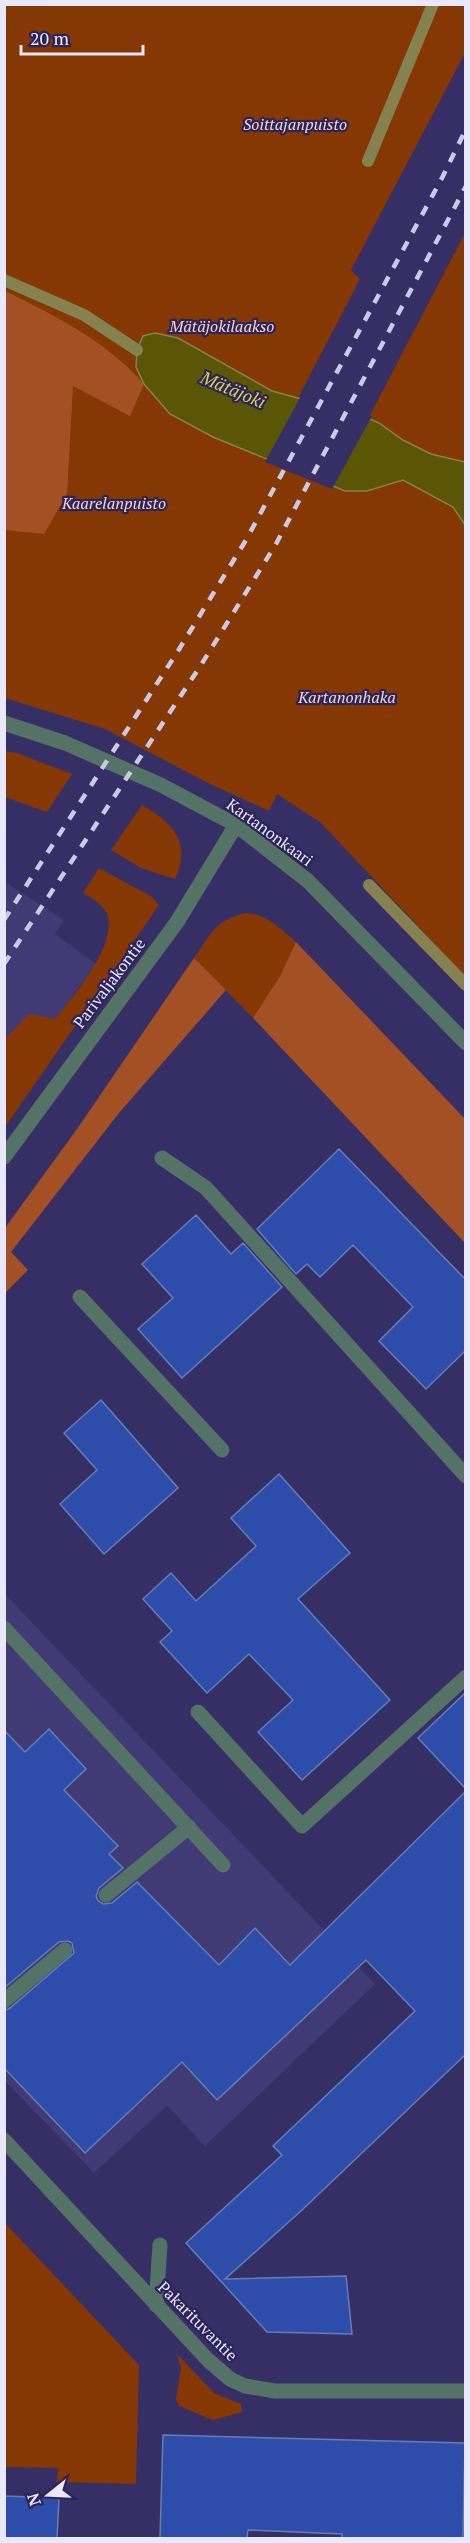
<svg xmlns="http://www.w3.org/2000/svg" width="470" height="2543" viewBox="0 0 470 2543" font-family="'PT Serif',serif">
<style>
.built{fill:#403a75}
.green{fill:#853704}
.forest{fill:#a35124}
.water{fill:#5a5605;stroke:#85824f;stroke-width:1.5}
.pier{fill:#362f65}
.lines{fill:none;stroke-linecap:round;stroke-linejoin:round}
.stream{stroke:#85824f;stroke-width:12}
.building{fill:#2e4daa;stroke:#657db5;stroke-width:1.5}
.service{stroke:#547265;stroke-width:15}
.minor{stroke:#547265;stroke-width:15}
.tertiary{stroke:#547265;stroke-width:15}
.rail{stroke:#cbc9e4;stroke-width:4.5;stroke-dasharray:10 10;stroke-linecap:butt}
.labels{text-anchor:middle;stroke-width:4.5;stroke-linejoin:round;paint-order:stroke}
.park-label{font-size:16px;font-style:italic;fill:#f1d4c7;stroke:#2c2459}
.street-label{font-size:16px;fill:#e9e8fd;stroke:#2c2459}
.water-label{font-size:18px;font-style:italic;fill:#d7d050;stroke:#2c2459}
</style>
<rect width="100%" height="100%" fill="#362f65"/>
<path class="built" d="M5,882l59,38 -9,14 41,30 -91,124z
M4,1593l371,391 -170,162 -38,-40 -73,67 -89,-92z"/>
<path class="green" d="M4,5h461v48l-114,217 9,9 -62,119 35,88 132,-253v743l-145,-154 -43,-28 -8,17 -61,-28 -103,-54 -100,-31z
M4,751l13,2 55,21 -25,38 -42,-15z
M142,805c31,18 50,37 33,74l-34,-11 -30,-18z
M99,868l53,29 7,8 -154,222v-88l24,-25 26,5c18,-23 63,-74 52,-105 -4,-10 -16,-16 -24,-21z
M247,913c21,2 33,15 49,29l-16,34 -27,42 -59,-60c16,-23 23,-40 53,-45z
M4,2222l135,143 -3,119 -79,-2 1,-14 -53,-1z
M177,2354l37,39 27,11 1,8 -29,8 -34,-14 -3,-7 5,-31z"/>
<path class="forest" d="M5,291c49,24 103,51 139,93l-14,32 -57,-30 -6,108 -23,40 -39,-4z
M296,942l169,177v124l-212,-225 27,-42z
M194,958l32,32 -107,123 -108,139 17,18 -23,23v-65l72,-99z"/>
<path class="water" d="M155,333l23,5 94,53 88,24 19,8 24,17 28,14 34,8v63l-12,-18 -50,-27 -36,11h-22l-132,-54 -43,-23 -26,-30 -8,-17 1,-17 6,-14z"/>
<path class="pier" d="M301,396l71,20 -40,73 -67,-27z"/>
<g class="lines">
<path class="stream" d="M368,161l65,-157
M4,280l80,35 53,35
M369,885l97,100"/>
</g>
<path class="building" d="M339,1149l126,130v72l-39,38 -47,-48 34,-34 -60,-62 -33,32 -13,-13 -11,10 -39,-45z
M196,1215l35,39 12,-11 39,44 -100,91 -44,-49 35,-31 -31,-34z
M101,1400l77,88 -74,66 -44,-50 37,-34 -33,-37z
M279,1474l71,79 -52,46 92,101 -88,80 -44,-48 35,-32 -44,-46 -42,39 -47,-51 12,-11 -29,-32 28,-26 25,28 60,-55 -25,-28z
M465,1693v95l-47,-50z
M49,1729l37,40 -22,21 54,56 -9,8 14,14 -24,20 -3,8 2,5 5,3 9,-1 25,-21 82,83 36,-37 35,37 175,-173v263l-163,155 -77,69 121,-3 6,58 -85,-2 -81,-89 96,-88 -9,-9 142,-135 -49,-51 -149,140 -35,-38 -97,91 -81,-85v-57l6,-3 64,-55 -2,-10 -4,-2 -9,1 -55,46v-258l21,22z
M163,2435l302,8 -2,95h-121v-4l-94,-4 -1,8h-87z
M4,2496l55,2 -2,40h-53z"/>
<g class="lines">
<path class="service" d="M162,1158l44,30 260,288
M80,1297l142,153
M4,1628l219,237
M198,1712l104,114 164,-149
M106,1895l83,-68
M4,2001l61,-51
M156,2305l4,-60"/>
<path class="minor" d="M4,2140l204,220 22,19 15,7 30,5h191"/>
<path class="tertiary" d="M4,723l61,20 96,42 75,40 72,56 158,162
M4,1157l173,-235 59,-97"/>
<path class="rail" d="M4,920l174,-269 68,-111 196,-362 24,-49
M4,964l197,-299 75,-121 190,-358"/>
</g>
<g class="labels">
<g class="park-label">
<text x="295" y="130">Soittajanpuisto</text>
<text x="222" y="332">Mätäjokilaakso</text>
<text x="114" y="509">Kaarelanpuisto</text>
<text x="347" y="703">Kartanonhaka</text>
</g>
<g class="street-label">
<text transform="translate(270 832) rotate(36)" y="6">Kartanonkaari</text>
<text transform="translate(109 983) rotate(-53)" y="6">Parivaljakontie</text>
<text transform="translate(198 2321) rotate(45)" y="6">Pakarituvantie</text>
</g>
<g class="water-label">
<text transform="translate(233 390) rotate(23)" y="6">Mätäjoki</text>
</g>
</g>
<rect width="470" height="2543" fill="none" stroke="#e9e8fd" stroke-width="12"/>
<g transform="translate(48 2495) rotate(252)" stroke="#2c2459" stroke-width="4.5" paint-order="stroke">
<path d="M0-4.5L10 22L0 15L-10 22Z" fill="#e9e8fd"/>
<text y="-9" font-size="16" font-weight="bold" text-anchor="middle" fill="#e9e8fd">N</text>
</g>
<path d="M21 45v9h122v-9" fill="none" stroke="#e9e8fd" stroke-width="3"/>
<text x="30" y="45" font-size="18" fill="#e9e8fd" stroke="#2c2459" stroke-width="4.5" paint-order="stroke">20 m</text>
</svg>
